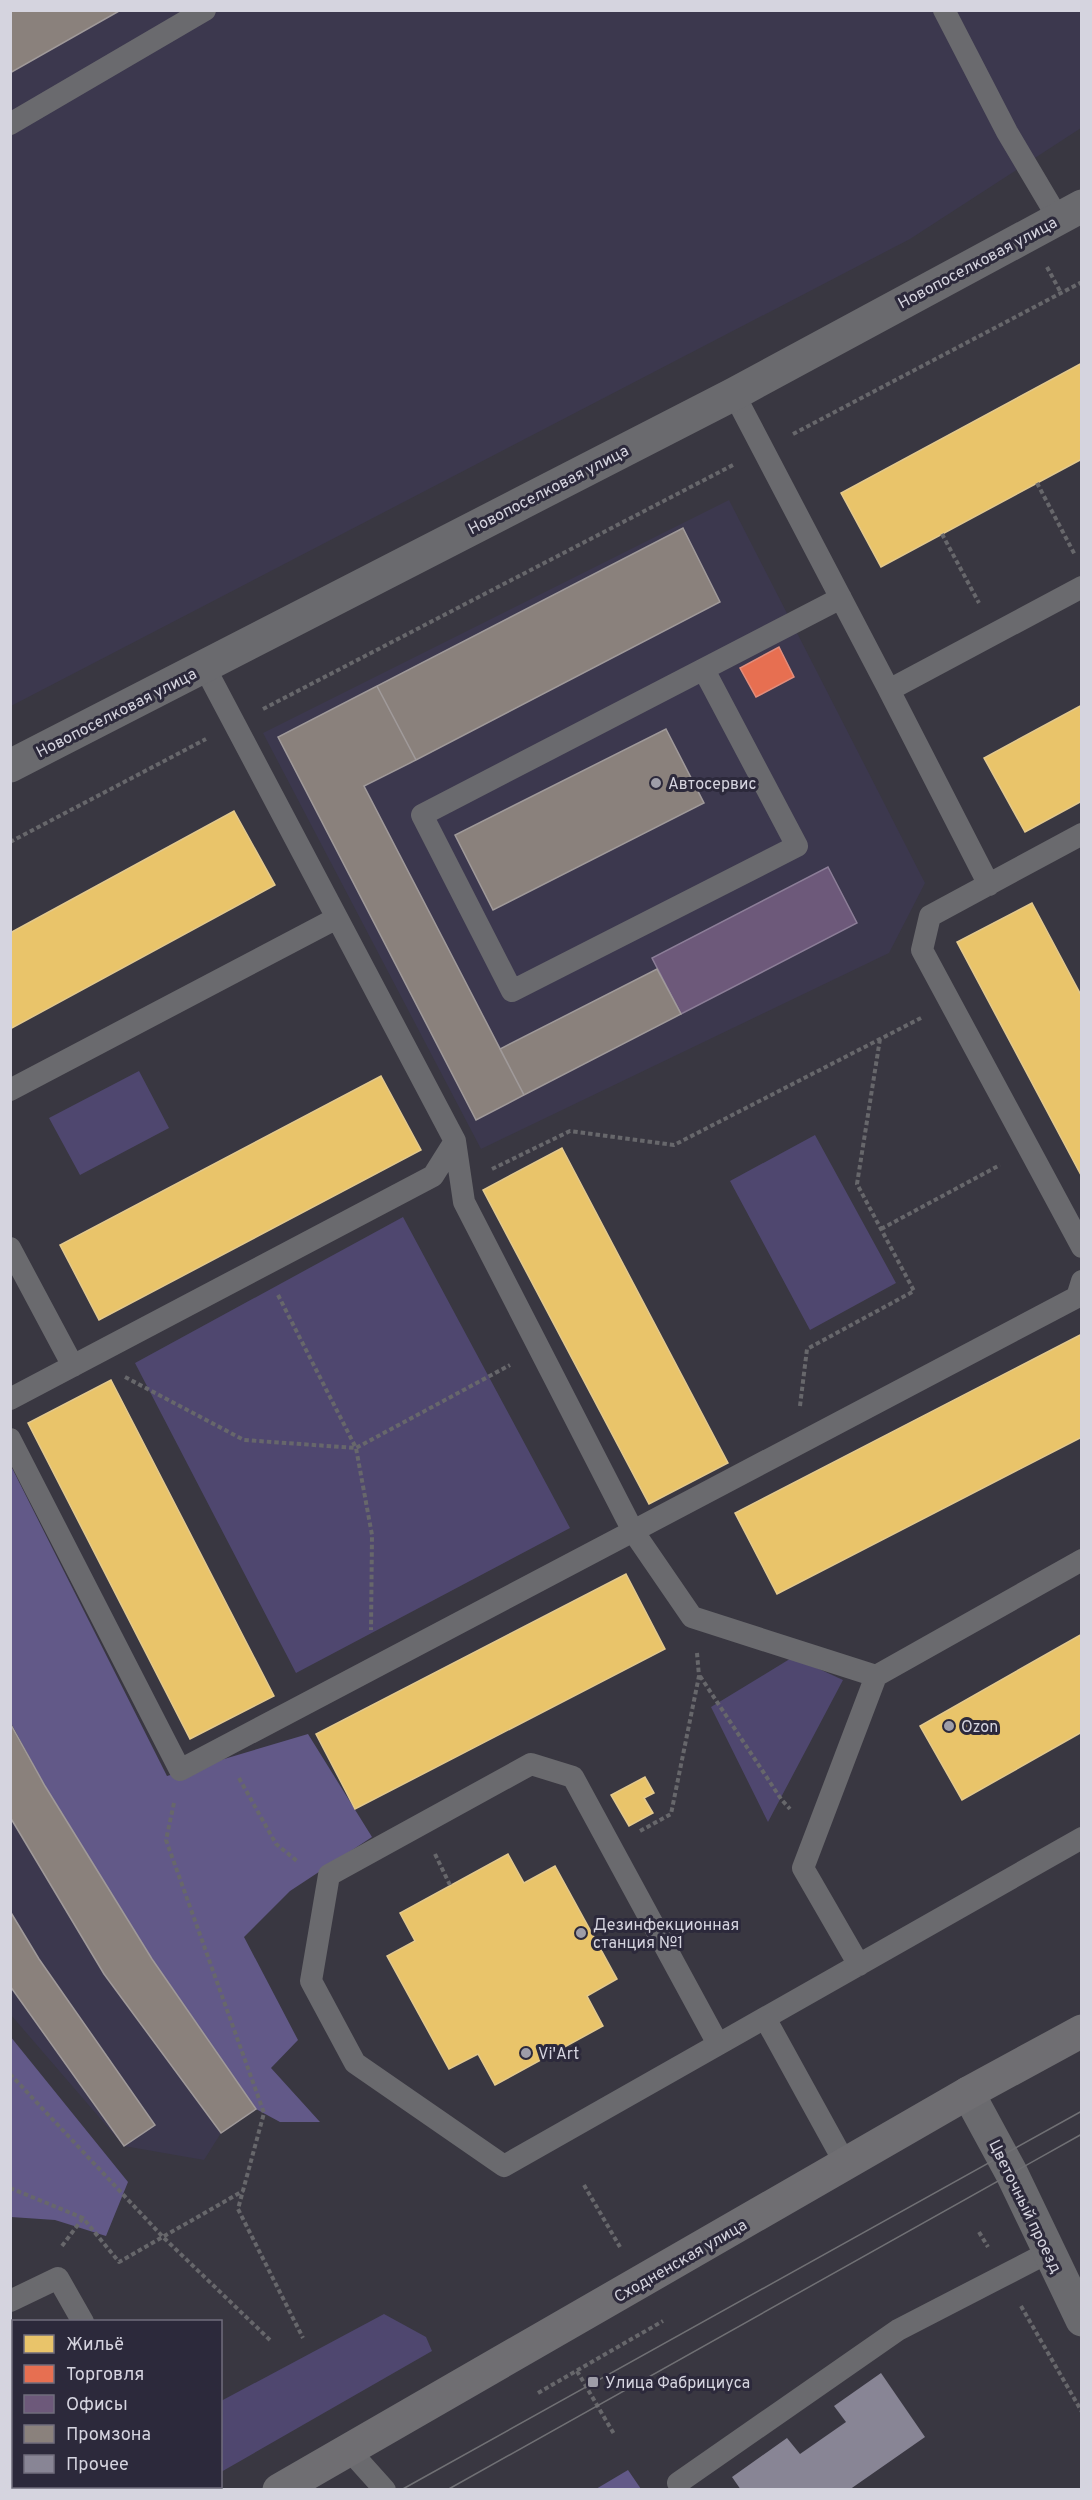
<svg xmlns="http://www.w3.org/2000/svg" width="1092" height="2500" viewBox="0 0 1092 2500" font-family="Overpass,sans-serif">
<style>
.built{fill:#3c384e}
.green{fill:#4f476f}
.forest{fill:#625988}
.homes{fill:#e9c46a;stroke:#e3c98d;stroke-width:1.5}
.shops{fill:#e76f51;stroke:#e28d7c;stroke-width:1.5}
.offices{fill:#6d597a;stroke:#8c7e98;stroke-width:1.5}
.industry{fill:#8a817c;stroke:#a09a9a;stroke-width:1.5}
.building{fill:#888595}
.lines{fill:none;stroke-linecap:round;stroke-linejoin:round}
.path{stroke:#67676b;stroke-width:4;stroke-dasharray:4.5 3;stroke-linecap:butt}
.lane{stroke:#6a6a6e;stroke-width:22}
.street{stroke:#6a6a6e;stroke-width:33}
.secondary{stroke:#6f6e72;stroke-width:33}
.tram{stroke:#707074;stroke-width:1.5}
.poi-dot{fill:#9e9da8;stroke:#2c293b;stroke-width:2}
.labels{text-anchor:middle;stroke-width:6;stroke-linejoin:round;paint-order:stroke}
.street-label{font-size:16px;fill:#d5d4df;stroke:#2c293b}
.poi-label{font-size:16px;fill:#d5d4df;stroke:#2c293b;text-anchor:start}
</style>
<rect width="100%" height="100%" fill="#393741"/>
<path class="built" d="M11,11h1070v117l-171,111 -899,467z
M729,500l196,383 -36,70 -408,196 -218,-416z
M10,1723l35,63 107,173 104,150 -35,24 -17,27 -80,-14 -113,-131z"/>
<path class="green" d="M139,1071l30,57 -89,47 -31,-57z
M815,1135l81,148 -86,47 -80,-149z
M403,1217l167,311 -274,145 -161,-310z
M793,1657l50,23 -75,142 -57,-115z
M384,2314l42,23 6,14 -211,121v-71z"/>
<path class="forest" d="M10,1464l157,312 141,-42 64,103 -82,54 -46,46 54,103 -27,28 49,54h-40l-24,-13 -104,-150 -107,-173 -34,-63z
M10,2036l118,146 -22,54 -51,-16 -44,-3z
M628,2470l13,19h-45z"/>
<path class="homes" d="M1082,363v96l-201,108 -40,-74z
M1082,705v96l-57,31 -41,-74z
M234,811l41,74 -265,144v-96z
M1032,903l50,94v180l-125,-235z
M381,1076l40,74 -322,170 -39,-75z
M562,1148l166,315 -79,41 -166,-314z
M1082,1334v103l-305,157 -42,-81z
M111,1380l163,316 -84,43 -162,-316z
M626,1574l39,75 -310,160 -39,-75z
M1082,1634v98l-120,68 -42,-74z
M645,1777l9,16 -10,5 9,15 -24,13 -18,-31z
M508,1854l16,29 31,-17 62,113 -30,17 16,30 -108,59 -17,-31 -29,15 -62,-113 28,-15 -15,-28z
M14,2354v124l-4,2v-124z"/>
<path class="shops" d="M779,647l15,30 -38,20 -16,-29z"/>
<path class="offices" d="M828,867l29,56 -176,91 -29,-56z"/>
<path class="industry" d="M10,10h111l-111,63z
M683,528l37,74 -304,158 -39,-74z
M377,686l39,74 -52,26 160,309 -48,25 -198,-383z
M666,729l38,74 -211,107 -38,-75z
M657,969l24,45 -157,81 -24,-46z
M10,1723l35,63 107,173 104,150 -35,24 -117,-159 -94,-157z
M10,1911l29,48 116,166 -31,21 -114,-160z"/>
<path class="building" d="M881,2373l44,64 -76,53h-108l-9,-13 55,-39 13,16 46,-32 -12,-16z"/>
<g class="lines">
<path class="path" d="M1047,267l14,26
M793,434l289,-152
M1037,483l38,72
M942,534l37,69
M263,709l470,-244
M10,842l196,-103
M492,1169l78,-38 104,14 247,-127
M881,1229l119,-64
M278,1295l78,153 16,87 -1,95
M125,1377l119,63 112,8 154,-83
M800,1406l7,-57 107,-58 -57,-107 23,-145
M700,1676l81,123 9,10
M239,1778l37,66 21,17
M174,1803l-8,37 98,273 -26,96 65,129
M640,1831l31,-17 28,-138 -2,-23
M435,1854l15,31
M10,2074l153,163 107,103
M584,2185l36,62
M10,2188l73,30 36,44 124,-71
M979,2232l9,15
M62,2246l21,-28
M1021,2306l61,106
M577,2371l37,63
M538,2393l125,-72"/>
<path class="lane" d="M944,10l63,122 51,86
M10,124l195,-114
M734,394l155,296 193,-103
M704,670l93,176 -285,145 -90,-176 419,-217
M889,690l100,195
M1082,834l-152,82 -8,34 160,297
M10,1090l327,-172
M455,1141l9,61 169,329 59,86 184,59
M10,1248l63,118
M10,1399l423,-223 22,-35 -251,-475
M10,1439l170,331 897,-473 5,-16
M859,1965l-56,-97 73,-192 206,-116
M765,2018l81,147
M718,2044l-145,-267 -42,-13 -202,111 -18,106 44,82 149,103 578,-328
M10,2301l48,-23 25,44
M350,2451l35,39
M678,2483l220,-153 151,-78
M177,2486l2,4"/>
<path class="street" d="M10,766l724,-372 348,-188
M968,2093l44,81 70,146"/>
<path class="secondary" d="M279,2490l689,-397 114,-62"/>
<path class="tram" d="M401,2490l681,-379
M447,2490l635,-356"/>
</g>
<g class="poi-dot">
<circle cx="656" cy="783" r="6"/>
<circle cx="949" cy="1726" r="6"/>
<circle cx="581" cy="1933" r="6"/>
<circle cx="526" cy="2053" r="6"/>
<rect x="587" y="2376" width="12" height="12" rx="3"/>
</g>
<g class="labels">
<g class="street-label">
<text transform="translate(977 262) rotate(-28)" y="6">Новопоселковая улица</text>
<text transform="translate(548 489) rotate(-27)" y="6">Новопоселковая улица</text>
<text transform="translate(116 712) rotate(-27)" y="6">Новопоселковая улица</text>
<text transform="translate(1026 2206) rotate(64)" y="6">Цветочный проезд</text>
<text transform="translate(680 2260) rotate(-30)" y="6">Сходненская улица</text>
</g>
<g class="poi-label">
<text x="668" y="789">Автосервис</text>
<text x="961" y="1732">Ozon</text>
<text x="593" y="1930">Дезинфекционная<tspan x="593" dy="18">станция №1</tspan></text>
<text x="538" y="2059">Vi'Art</text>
<text x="605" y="2388">Улица Фабрициуса</text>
</g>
</g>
<rect width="1092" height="2500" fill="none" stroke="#d5d4df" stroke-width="24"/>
<rect x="12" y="2320" width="210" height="168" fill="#2c293b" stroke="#706d7d" stroke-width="1.5"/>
<rect x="24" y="2335" width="30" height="18" fill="#e9c46a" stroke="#706d7d" stroke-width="1.5"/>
<text x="66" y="2350" font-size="18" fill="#d5d4df">Жильё</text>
<rect x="24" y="2365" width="30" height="18" fill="#e76f51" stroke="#706d7d" stroke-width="1.5"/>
<text x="66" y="2380" font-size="18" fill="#d5d4df">Торговля</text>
<rect x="24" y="2395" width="30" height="18" fill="#6d597a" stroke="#706d7d" stroke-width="1.5"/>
<text x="66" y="2410" font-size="18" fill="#d5d4df">Офисы</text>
<rect x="24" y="2425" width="30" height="18" fill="#8a817c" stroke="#706d7d" stroke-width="1.5"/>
<text x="66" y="2440" font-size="18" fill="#d5d4df">Промзона</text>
<rect x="24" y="2455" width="30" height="18" fill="#888595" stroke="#706d7d" stroke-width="1.5"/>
<text x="66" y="2470" font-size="18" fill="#d5d4df">Прочее</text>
</svg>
